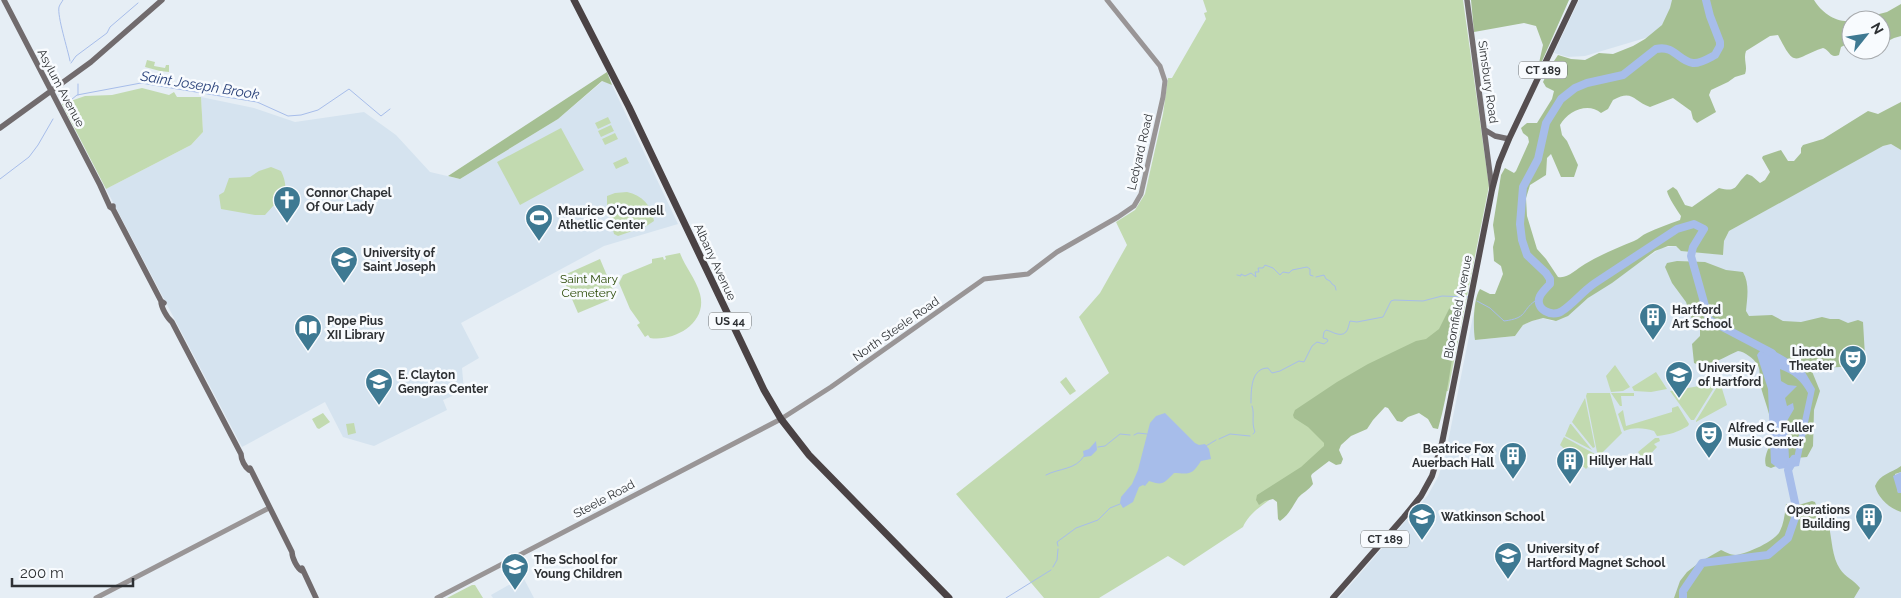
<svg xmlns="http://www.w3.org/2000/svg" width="1901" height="598" viewBox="0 0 1901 598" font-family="Raleway,sans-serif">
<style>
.built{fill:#d5e3ef}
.green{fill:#c2dab0}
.forest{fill:#a5bf92}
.water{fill:#a7bdea;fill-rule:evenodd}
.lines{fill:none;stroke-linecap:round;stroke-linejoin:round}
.stream{stroke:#a7bdea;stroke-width:1}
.river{stroke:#a7bdea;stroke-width:8}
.tertiary{stroke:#999596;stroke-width:5}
.secondary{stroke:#716b6d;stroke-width:5.5}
.primary{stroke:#554e50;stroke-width:6}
.trunk{stroke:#4a4244;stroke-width:7}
.labels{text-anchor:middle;stroke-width:5;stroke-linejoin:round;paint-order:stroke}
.shield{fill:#f8fbfe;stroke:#6b6e71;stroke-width:1}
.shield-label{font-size:11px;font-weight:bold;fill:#2e3134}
.street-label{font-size:12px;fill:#2e3134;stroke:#f8fbfe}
.poi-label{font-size:12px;font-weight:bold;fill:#2e3134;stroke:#f8fbfe;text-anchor:start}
.park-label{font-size:12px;fill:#2b4a06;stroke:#f8fbfe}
.water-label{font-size:14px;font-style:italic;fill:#294179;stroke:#f8fbfe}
</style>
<rect width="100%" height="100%" fill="#e6eef5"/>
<path class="built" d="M1579,0h95l1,2 -14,26 -9,8 -67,20 -17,1 -14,-4z
M603,81l9,4 66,139 -74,22 -143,77 18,35 -17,10 2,23 -21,9 4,10 -73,36 -31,-9 -18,-35 -83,45 -136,-258 85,-44 12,-13 -2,-35 53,11 41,14 69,-10 32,23 34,37 30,7 98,-60z
M1891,144l10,6v448h-562l89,-103 10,-18 7,-20 29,-146 1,29 40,-4 8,-11 9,-4 10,-3 11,3 10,-3 29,-23 69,-47 15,-2 4,4 43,5 1,-14 5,-10 117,-66 37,-19z
M523,577l11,21h-41l-2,-3z"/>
<path class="green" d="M1203,0h260l26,186 -41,205c-18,3 -40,3 -57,11 -42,20 -71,57 -106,87 -14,11 -35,21 -42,38l-59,39 -16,-10 -69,42h-55l-88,-104 153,-121 -30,-56 21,-24 27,-48 -11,-23 19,-12 10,-16 18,-80 5,-36h4l34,-59 -2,-6 3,-1z
M147,60l8,2 -1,4 11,2 1,-3h3v7l-9,-1 -15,-4z
M142,88l27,7 5,-3 3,5h24l2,35 -12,13 -85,44 -44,-85 23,-8 27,-1z
M608,117l3,6 -13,6 -3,-6z
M611,125l3,6 -13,6 -3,-6z
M561,128l23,42 -64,35 -23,-43z
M615,133l3,6 -13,6 -3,-6z
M626,157l3,6 -13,6 -3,-6z
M271,167l10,4c5,10 7,22 -1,31l-6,3 -9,10h-10l-34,-6 -2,-14 5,-3 5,-14 21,-1 9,-6z
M627,192c15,3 25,14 27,29l-15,10 -1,-2 -20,7 -4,-2 -5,-20h-2v-18l8,-3z
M680,253c4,12 16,26 20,41 8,29 -26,48 -50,44l-2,-3 -3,2 -8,-12 3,-2 -10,-14 -11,-26 4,-8 29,-12v-4l11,-2 1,3 2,-1 -1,-3z
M600,259l16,38 -38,16 -16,-37z
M1615,365l15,22 -7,4 -12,1 -5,-16z
M1656,372l11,17 -16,3 -17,-1 -2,-4z
M1066,377l10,14 -6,4 -10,-13z
M1720,382l7,23 -31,17v-1z
M1717,383l-23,37h-3l-21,-29z
M1587,393h23l11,38 1,2 -22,22 -3,-3 -11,-56z
M1611,393h23v3h-13l1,10h-2z
M1585,398l10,49 -2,1 -21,-26z
M1678,406l11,18 -1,2c-10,6 -19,9 -31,10l-3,-5c-10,-3 -20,-4 -30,0l-6,-17 5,-4 3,16 46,-14v-4z
M323,413l7,9 -11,7 -2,-1 -5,-9z
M354,423l2,10 -8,2 -2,-11z
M1570,424h1l21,26 -27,-14z
M1564,437l31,17 2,3 -11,12 -26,-24z
M1655,438h4l1,3 -6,3 3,3 -13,14 -6,-9z
M472,585h3l8,13h-36z"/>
<path class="forest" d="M1471,0h98l-34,77 -4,-3 8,-11 4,-18 -7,-19 -12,-3 -50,9z
M1672,0h142c7,12 22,23 37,21v21l-10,5 -2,8c-9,4 -9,-5 -16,-7 -30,10 -27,22 -45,-13l-8,1 -24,15c-3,8 2,16 -1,23l-10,3 -7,5 -17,8 -2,5 7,17 -19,11 -4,-4 -2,-8 -18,-13 -23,9c-17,-6 -17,-18 -37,-7l-5,9 -7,4c-13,-11 -33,-2 -41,12l2,10 5,6 11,24 -4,12h-13l-10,-23 -4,4 -1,17 -16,10 -4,13 1,18 10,33 9,10 12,18c10,2 18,-8 27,-13 15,-9 32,-16 49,-23 5,-2 8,-6 13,-8 10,-5 22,-9 33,-13l1,-4c-4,-6 -13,-19 -14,-25l6,-4 4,3 8,15 7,2 27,-19c20,5 15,-3 28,-14l5,2 8,7 5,-3 5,-8 -8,-14 1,-2 18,-6 7,11h6l7,-8v-5l2,-3 20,-6 45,-28 10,3 23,-12v48l-10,-6 -8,2 -154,85 -5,10 -1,14 -42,-4 -5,-5h-8l-13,5 -43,32 -24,15 -20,18 -12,5 -13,-3 -11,3 -9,4 -8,11 -40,4c-2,-12 -2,-41 5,-51l10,5h5l8,-20 -2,-8 -7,-5 -1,-14 2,-8 -2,-14 8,-50 4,-7 9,5 2,-2 13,-29 -1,-5 -5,-4 -2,-5 6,-5h10l15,-24 2,-8 -8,-4 -3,-5 7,-15 8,-12 13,4 14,1 14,-7 14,1 20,-8 12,-7 17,-14 8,-17z
M1901,4v32l-7,2 -10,5h-3v-23h-25l31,-8z
M607,72l5,13 -10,-4 -44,38 -98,60 -12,-3z
M1677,261l28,1 21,8 17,2c7,12 4,27 3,39l3,5 23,-1 11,6 18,1 21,-5 8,2h9l9,4 10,-3 5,2 2,34c-3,5 -5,5 -10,7 -15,5 -25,7 -39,-2l-5,3v5l9,22 -6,19 -1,36 -6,11 -11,1 -25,10 -5,-2c-3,-9 3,-17 5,-26 3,-21 -7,-38 -11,-57 -1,-7 1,-14 -3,-19 -4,-6 -12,-12 -19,-13 -12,5 -30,18 -44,12l-2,-19 8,-8v-8l-9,-11 -5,-15 -14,-19 -7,-16 2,-4z
M1458,303l4,3c-10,40 -12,83 -24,123l-5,-1 -5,-9 -9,-6 -11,4 -6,5 -5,-1 -9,-13 -3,-1 -12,13 -6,9 -16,7 -10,9 -2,5 4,9 -2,5 -5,1 -7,-4 -17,13 -1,2 2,8c-4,6 -11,9 -15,14 -6,9 -9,17 -18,23l-2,-2 -1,-17 -4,-3 -8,2 -6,4 -3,-5 1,-5 44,-28 23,-21v-3l-16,-16 -14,-9 -1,-3 2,-5 42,-28 31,-18 48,-23 10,-2 13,-10 10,-20z
M1901,466v6l-6,2 3,19h3v19c-12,-4 -23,-14 -26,-26 5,-12 16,-13 26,-20z
M1812,501l3,1c2,7 12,19 14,24 3,14 3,31 11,43 5,8 14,11 20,19l-6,10h-180l6,-17 7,-9 13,-10 21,-12c5,2 9,5 15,5 10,-1 40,-14 44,-24 4,-8 5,-18 6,-27h16z"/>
<path class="water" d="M1766,346l36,21 13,22 -16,77 -20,3 -8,-6 -3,-74 -11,-34 2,-3zM1780,369c13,5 21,11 28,24l-14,65h-5l-2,-37 7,-12 -1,-6 -6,3 -2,-8 12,-12 -9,-1 -7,-4z
M1165,413l30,30 4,2 6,-1 4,5 2,10 -10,2c-9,14 -11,13 -27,12 -10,10 -11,13 -25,8l-4,5 -2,-1 -4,2 -6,15 -10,6 -3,-5 1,-6 11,-13 6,-14 12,-47 6,-7z
M1096,441l1,9 -6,6 -7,1 -1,-6 6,-2z
M1901,472v21h-3l-5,-17z"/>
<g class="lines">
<path class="stream" d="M63,0c-1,2 -3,4 -4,7 -2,9 9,43 11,54
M71,63l5,-7 31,-23 3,-6 28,-24
M78,95v-11
M66,104l11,-9 64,-12 116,19 31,14 13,-1 17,-5 31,-21 32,27 9,-7
M0,179l29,-22 9,-12 15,-26
M1237,275l4,1v-2l4,2 6,-3 5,4 -1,-5h4l-1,-4h5l2,-3 8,3 7,7 3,-3 6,1 3,-3 15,-3 3,2v6l3,1
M1316,277l8,-2 2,4 4,2 2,3 3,2 1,4
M1477,301l13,7 14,13c24,-3 17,-10 31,-20l4,2
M1251,403c0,-13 0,-35 17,-35l4,5 8,-2 19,-10 5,1 8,-16 5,-4 7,2 4,-3 -1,-2 -4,-1 1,-6 2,-2c6,1 14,8 20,2 2,-2 3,-8 4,-11l7,1 26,-5 8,-16 3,-1 29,1 19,-5 26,1
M1252,406c3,8 -1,16 3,26l-2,2
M1134,435l4,-2 9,1
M1219,439l11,-5 20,2
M1206,446l10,-6
M1098,447l7,-1 15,-12 10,1
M1046,475c13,-7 30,-5 38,-19
M1058,546l-1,-4 19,-14 22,-8 12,-12 10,-4
M1053,567l4,-7 1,-11
M1006,598l45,-28"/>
<path class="river" d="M1706,0l4,16 10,26v4l-5,9c-6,3 -15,9 -22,8 -15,-2 -18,-18 -37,-14l-33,26 -36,8 -12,5 -14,11 -15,24 -8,36 -15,28 -3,37 2,16 5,15 19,18 4,6v5c-3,3 -8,8 -10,12 -6,13 12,22 22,15 11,-7 21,-20 33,-28l82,-54 17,-5 10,5 -11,18 -2,9 18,64 63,33
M1683,598v-7l19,-28 66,-8 20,-17 9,-26 -9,-42 6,-11"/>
<path class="tertiary" d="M96,598l173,-90
M437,598l344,-179 50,-32 153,-108 44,-5 29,-22 61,-35 16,-11 7,-12 22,-97 2,-16 -5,-15 -53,-66"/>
<path class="secondary" d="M4,0l96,185 10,22 3,2
M1467,0l25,189
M0,128l91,-66 71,-62
M1485,130l10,6 14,3
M113,206v3l48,92 3,2
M161,301c0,6 6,17 11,21l69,132c0,6 4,13 8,16
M250,468l42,84c0,6 5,16 10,19
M302,568l14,30"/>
<path class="primary" d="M1333,598l71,-81 17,-21 11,-20 10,-33 50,-253 7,-27 10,-24 66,-139"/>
<path class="trunk" d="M574,0l55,107 135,283 17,29 28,36 140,143"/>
</g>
<defs>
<symbol id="church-pin" viewBox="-11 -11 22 30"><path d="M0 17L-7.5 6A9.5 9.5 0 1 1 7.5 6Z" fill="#3e7992" stroke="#f8fbfe"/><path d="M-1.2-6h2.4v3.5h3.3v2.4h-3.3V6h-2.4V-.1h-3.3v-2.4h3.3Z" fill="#fff"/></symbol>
<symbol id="stadium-pin" viewBox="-11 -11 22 30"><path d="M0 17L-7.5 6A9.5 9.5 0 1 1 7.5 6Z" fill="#3e7992" stroke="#f8fbfe"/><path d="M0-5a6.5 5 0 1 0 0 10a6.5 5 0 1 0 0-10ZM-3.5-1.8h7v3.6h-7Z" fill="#fff"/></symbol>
<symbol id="university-pin" viewBox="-11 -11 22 30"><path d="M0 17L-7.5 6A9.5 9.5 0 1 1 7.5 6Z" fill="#3e7992" stroke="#f8fbfe"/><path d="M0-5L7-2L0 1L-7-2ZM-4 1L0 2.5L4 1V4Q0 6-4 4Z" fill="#fff"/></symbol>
<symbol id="building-pin" viewBox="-11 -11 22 30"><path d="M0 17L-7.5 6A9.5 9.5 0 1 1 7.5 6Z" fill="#3e7992" stroke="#f8fbfe"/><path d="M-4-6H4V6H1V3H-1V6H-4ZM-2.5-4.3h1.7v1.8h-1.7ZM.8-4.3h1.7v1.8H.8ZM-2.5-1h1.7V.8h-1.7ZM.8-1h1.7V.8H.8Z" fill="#fff"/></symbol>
<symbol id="library-pin" viewBox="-11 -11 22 30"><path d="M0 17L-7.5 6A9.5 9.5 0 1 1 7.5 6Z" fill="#3e7992" stroke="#f8fbfe"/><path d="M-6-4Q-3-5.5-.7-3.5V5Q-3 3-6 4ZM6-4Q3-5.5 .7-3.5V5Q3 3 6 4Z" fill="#fff"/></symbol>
<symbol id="theatre-pin" viewBox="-11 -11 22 30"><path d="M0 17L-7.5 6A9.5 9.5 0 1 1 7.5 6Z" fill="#3e7992" stroke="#f8fbfe"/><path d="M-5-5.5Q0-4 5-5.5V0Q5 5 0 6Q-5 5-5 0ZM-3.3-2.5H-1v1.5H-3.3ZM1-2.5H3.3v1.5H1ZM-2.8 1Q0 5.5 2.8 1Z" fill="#fff"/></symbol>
<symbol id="school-pin" viewBox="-11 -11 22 30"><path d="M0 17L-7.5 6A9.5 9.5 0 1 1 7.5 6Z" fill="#3e7992" stroke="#f8fbfe"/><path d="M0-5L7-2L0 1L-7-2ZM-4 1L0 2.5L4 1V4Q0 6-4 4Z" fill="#fff"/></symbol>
</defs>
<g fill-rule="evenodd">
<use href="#church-pin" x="271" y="184" width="32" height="43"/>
<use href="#stadium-pin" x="523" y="202" width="32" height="43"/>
<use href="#university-pin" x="328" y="244" width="32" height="43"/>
<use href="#building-pin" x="1637" y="301" width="32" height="43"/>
<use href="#library-pin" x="292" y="312" width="32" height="43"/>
<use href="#theatre-pin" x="1837" y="343" width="32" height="43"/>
<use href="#university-pin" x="1663" y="359" width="32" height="43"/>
<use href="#school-pin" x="363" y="366" width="32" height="43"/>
<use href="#theatre-pin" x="1693" y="419" width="32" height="43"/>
<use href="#building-pin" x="1497" y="440" width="32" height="43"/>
<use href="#building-pin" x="1554" y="445" width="32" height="43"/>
<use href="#school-pin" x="1406" y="501" width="32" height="43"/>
<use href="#building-pin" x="1853" y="501" width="32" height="43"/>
<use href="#school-pin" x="1492" y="540" width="32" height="43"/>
<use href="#school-pin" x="499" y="551" width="32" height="43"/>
</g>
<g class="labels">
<g class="shield">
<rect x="1519" y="61.5" width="48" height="17" rx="4"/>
<rect x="709" y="312.5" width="42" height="17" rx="4"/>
<rect x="1361" y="530.5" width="48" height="17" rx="4"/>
</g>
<g class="shield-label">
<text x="1543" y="74">CT 189</text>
<text x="730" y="325">US 44</text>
<text x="1385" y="543">CT 189</text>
</g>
<g class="street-label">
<text transform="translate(1488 82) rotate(82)" y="4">Simsbury Road</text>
<text transform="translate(61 88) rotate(62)" y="4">Asylum Avenue</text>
<text transform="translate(1140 152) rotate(-77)" y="4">Ledyard Road</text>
<text transform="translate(715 262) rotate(65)" y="4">Albany Avenue</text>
<text transform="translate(1458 307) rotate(-79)" y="4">Bloomfield Avenue</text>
<text transform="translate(896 329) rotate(-35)" y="4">North Steele Road</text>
<text transform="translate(604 499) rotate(-28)" y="4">Steele Road</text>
</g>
<g class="poi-label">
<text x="306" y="197">Connor Chapel<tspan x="306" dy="14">Of Our Lady</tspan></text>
<text x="558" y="215">Maurice O'Connell<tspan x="558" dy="14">Athetlic Center</tspan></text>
<text x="363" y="257">University of<tspan x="363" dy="14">Saint Joseph</tspan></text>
<text x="1672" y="314">Hartford<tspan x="1672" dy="14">Art School</tspan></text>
<text x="327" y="325">Pope Pius<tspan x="327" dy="14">XII Library</tspan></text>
<text x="1834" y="356" text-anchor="end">Lincoln<tspan x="1834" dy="14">Theater</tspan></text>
<text x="1698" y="372">University<tspan x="1698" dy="14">of Hartford</tspan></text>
<text x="398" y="379">E. Clayton<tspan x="398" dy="14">Gengras Center</tspan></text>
<text x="1728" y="432">Alfred C. Fuller<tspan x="1728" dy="14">Music Center</tspan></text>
<text x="1494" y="453" text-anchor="end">Beatrice Fox<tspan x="1494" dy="14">Auerbach Hall</tspan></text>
<text x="1589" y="465">Hillyer Hall</text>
<text x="1850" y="514" text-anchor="end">Operations<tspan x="1850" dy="14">Building</tspan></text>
<text x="1441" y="521">Watkinson School</text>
<text x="1527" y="553">University of<tspan x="1527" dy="14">Hartford Magnet School</tspan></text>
<text x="534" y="564">The School for<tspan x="534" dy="14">Young Children</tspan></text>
</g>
<g class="park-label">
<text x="589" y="283">Saint Mary<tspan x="589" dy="14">Cemetery</tspan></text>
</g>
<g class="water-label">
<text transform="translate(200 85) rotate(9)" y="5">Saint Joseph Brook</text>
</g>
</g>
<g transform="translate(1866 35) rotate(60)"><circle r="24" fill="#f8fbfe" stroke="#a7aaad"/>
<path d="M0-4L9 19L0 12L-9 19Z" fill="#3e7992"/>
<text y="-8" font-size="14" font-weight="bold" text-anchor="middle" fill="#2e3134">N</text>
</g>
<path d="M12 578v8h121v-8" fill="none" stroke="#2e3134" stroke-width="2.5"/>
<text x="20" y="578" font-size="15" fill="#2e3134" stroke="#f8fbfe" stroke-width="4" paint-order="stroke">200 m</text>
</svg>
